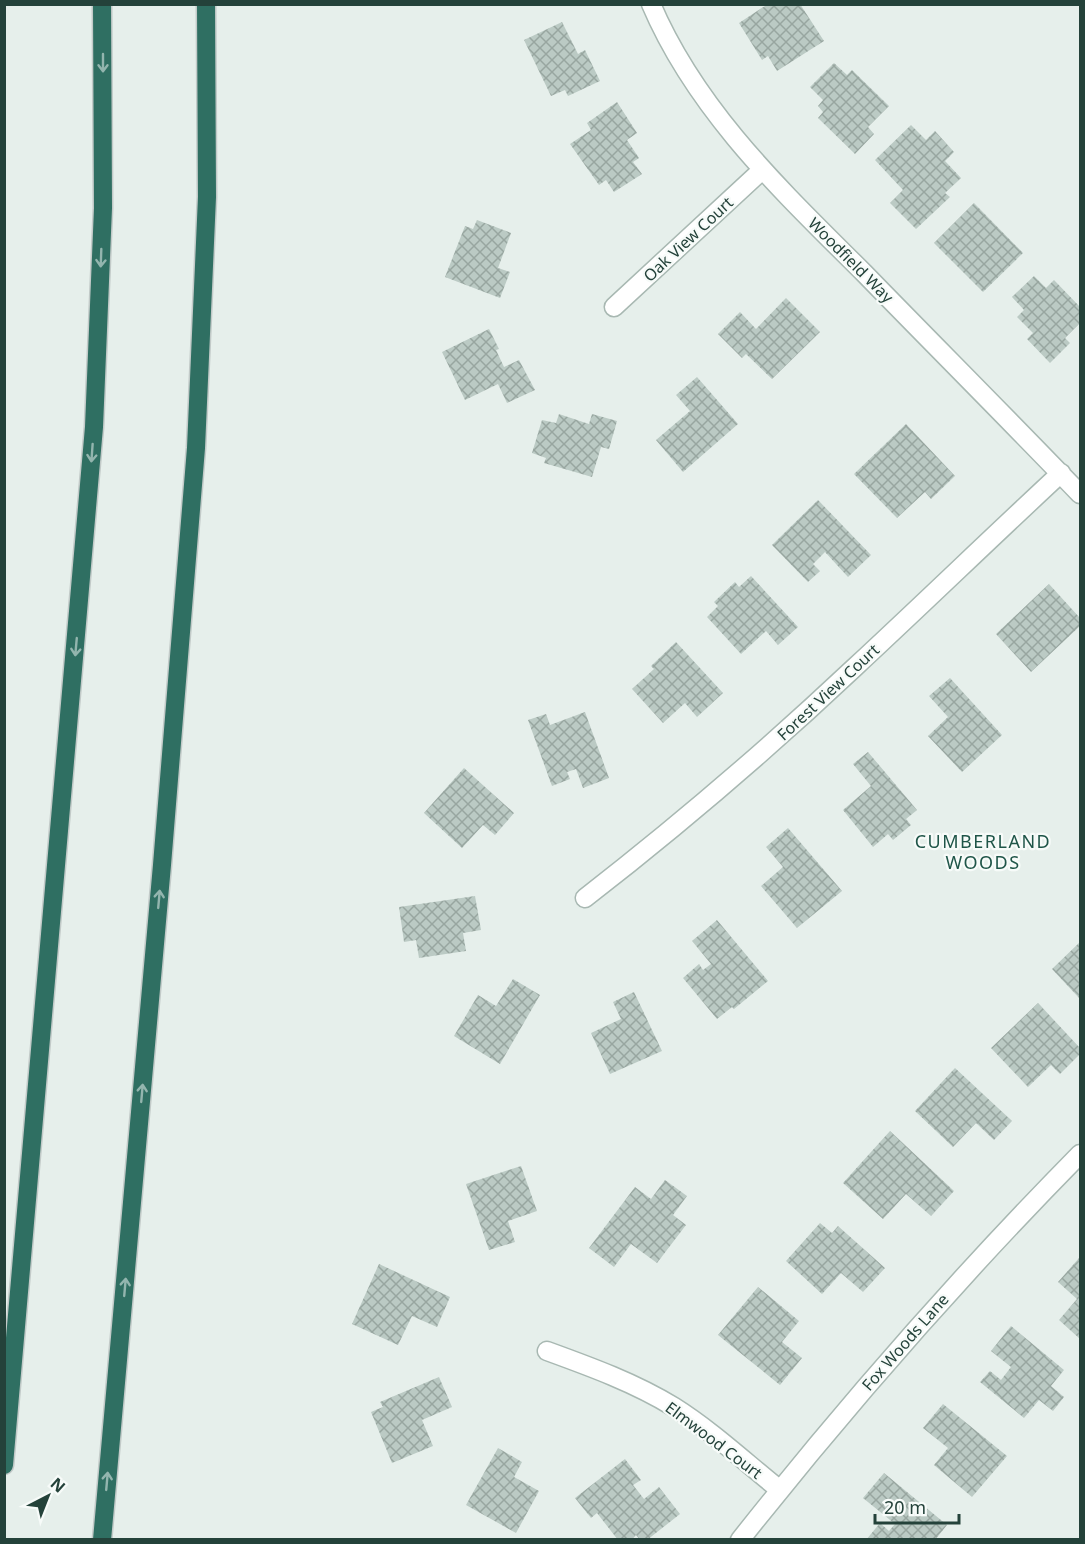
<svg xmlns="http://www.w3.org/2000/svg" width="1085" height="1544" viewBox="0 0 1085 1544" font-family="'Noto Sans',sans-serif">
<style>
.building{fill:url(#building-cross-hatch)}
.lines{fill:none;stroke-linecap:round;stroke-linejoin:round}
.minor-casing{stroke:#a8b8b2;stroke-width:21}
.highway-casing{stroke:#c2cac8;stroke-width:21}
.minor{stroke:#fff;stroke-width:18}
.highway{stroke:#2f6f62;stroke-width:18}
.oneway{stroke:#93b5ae}
.labels{text-anchor:middle;stroke-width:4.5;stroke-linejoin:round;paint-order:stroke}
.street-label{font-size:16px;fill:#24423a;stroke:#f7fbf9}
.neighbourhood-label{font-size:18px;letter-spacing:1.5px;fill:#1f5548;stroke:#f7fbf9}
</style>
<defs>
<pattern id="building-cross-hatch" width="8" height="8" patternUnits="userSpaceOnUse" patternTransform="scale(1.5)"><rect width="8" height="8" fill="#bbcac4"/><path d="M0 0l8 8M0 8l8-8" fill="none" stroke="#98a6a0"/></pattern>
</defs>
<rect width="100%" height="100%" fill="#e6efeb"/>
<path class="building" d="M768,4h32l24,37 -47,30 -9,-15 -6,4 -23,-37z
M562,22l16,32 7,-4 15,31 -32,15 -3,-6 -14,6 -27,-56z
M834,63l13,12 5,-5 37,36 -21,21 6,7 -19,20 -37,-36 5,-6 -5,-6 5,-6 -13,-13z
M617,102l20,31 -10,7 12,18 -6,4 9,12 -28,18 -8,-12 -7,5 -29,-41 21,-14 -4,-7z
M911,125l15,15 9,-9 19,21 -9,9 16,17 -16,15 5,4 -34,32 -26,-26 13,-13 -28,-30z
M974,203l49,50 -40,39 -49,-49z
M477,220l34,13 -13,35 12,4 -10,26 -55,-21 20,-51 8,3z
M1034,276l12,12 8,-8 26,27v16l-15,15 5,5 -20,20 -23,-24 6,-6 -16,-16 7,-7 -12,-13z
M786,298l34,34 -48,47 -26,-25 -4,4 -24,-24 22,-22 16,17z
M489,329l10,20 -3,1 8,17 15,-7 16,30 -28,13 -9,-19 -33,16 -23,-48z
M697,377l41,47 -55,48 -27,-32 34,-29 -14,-16z
M559,414l30,10 3,-10 25,7 -8,28 -8,-2 -9,30 -48,-14 2,-5 -14,-5 10,-33 14,3z
M906,424l49,52 -24,23 -6,-7 -28,26 -43,-44z
M818,500l53,55 -23,22 -23,-25 -12,12 7,7 -12,11 -36,-37z
M751,576l47,51 -20,18 -12,-14 -25,23 -34,-37 11,-11 -4,-4 21,-20 4,5z
M1049,584l31,34v8l-49,46 -35,-38z
M676,642l47,51 -26,24 -12,-14 -22,20 -31,-34 22,-20 -3,-3z
M950,678l52,57 -40,37 -34,-36 20,-19 -19,-21z
M585,712l24,66 -26,10 -7,-19 -9,3 3,7 -18,7 -24,-66 18,-6 4,11z
M868,752l49,58 -11,9 5,6 -18,15 -5,-6 -15,13 -30,-37 28,-24 -18,-22z
M464,768l50,45 -19,22 -12,-10 -21,23 -38,-35z
M788,828l54,63 -45,37 -36,-42 22,-19 -17,-20z
M475,896l6,34 -18,3 3,18 -47,7 -3,-18 -12,2 -5,-35z
M717,920l51,61 -34,28 -2,-2 -15,12 -34,-41 16,-14 4,6 8,-6 -19,-23z
M1080,942v57l-28,-30z
M513,979l27,16 -40,69 -46,-28 24,-41 18,11z
M634,992l28,59 -52,23 -19,-41 30,-14 -8,-17z
M1038,1003l42,45v6l-20,20 -9,-9 -23,22 -37,-39z
M955,1068l57,53 -18,19 -18,-17 -23,24 -38,-36z
M890,1131l64,60 -23,25 -25,-22 -23,25 -40,-36z
M521,1166l16,45 -29,10 7,21 -26,8 -23,-66z
M665,1180l22,16 -14,19 13,10 -29,38 -26,-19 -17,23 -25,-19 46,-61 16,12z
M820,1223l12,10 6,-7 47,42 -22,24 -22,-19 -19,21 -36,-33z
M1079,1258l1,1v80l-21,-19 18,-21 -19,-17z
M379,1264l71,33 -13,30 -25,-11 -14,29 -46,-21z
M758,1287l41,34 -17,21 20,16 -22,27 -62,-50z
M1011,1326l53,44 -13,16 13,11 -11,14 -14,-11 -15,18 -44,-36 10,-11 11,9 10,-13 -20,-16z
M439,1377l13,30 -30,13 11,26 -41,17 -21,-51 12,-5 -3,-5z
M943,1404l64,52 -35,41 -38,-32 14,-17 -25,-20z
M498,1448l24,14 -8,15 25,14 -23,42 -50,-28z
M625,1459l16,21 -8,5 11,14 15,-12 21,27 -33,26h-7l-4,-5 -5,5h-13l-21,-27 -6,5 -16,-20z
M884,1473l63,52 -12,15h-69l14,-17 9,8 6,-7 -32,-26z"/>
<g class="lines">
<defs>
<path id="minor" d="M651,4c46,108 132,188 213,269 72,74 145,147 216,221
M614,307l148,-137
M585,898c94,-73 184,-150 270,-231 69,-64 137,-130 206,-194
M547,1351c44,16 88,32 127,56 38,24 71,55 106,83
M740,1540c107,-135 220,-264 340,-386"/>
<path id="highway" d="M4,1465l90,-1038 9,-219 -1,-204
M102,1540l60,-675 34,-417 11,-251 -1,-193"/>
</defs>
<use href="#minor" class="minor-casing"/>
<use href="#highway" class="highway-casing"/>
<use href="#minor" class="minor"/>
<use href="#highway" class="highway"/>
</g>
<defs><path id="oneway-shaft" d="M-6 0H5M1.5-3L5.5 0L1.5 3" fill="none" stroke-width="1.6" stroke-linecap="round" stroke-linejoin="round" transform="scale(1.5)"/></defs>
<g class="oneway">
<use href="#oneway-shaft" transform="translate(103 63) rotate(90)"/>
<use href="#oneway-shaft" transform="translate(101 258) rotate(92)"/>
<use href="#oneway-shaft" transform="translate(92 453) rotate(94)"/>
<use href="#oneway-shaft" transform="translate(76 647) rotate(95)"/>
<use href="#oneway-shaft" transform="translate(159 899) rotate(-85)"/>
<use href="#oneway-shaft" transform="translate(142 1093) rotate(-85)"/>
<use href="#oneway-shaft" transform="translate(125 1287) rotate(-85)"/>
<use href="#oneway-shaft" transform="translate(107 1481) rotate(-85)"/>
</g>
<g class="labels">
<g class="street-label">
<text transform="translate(688 239) rotate(-43)" y="6">Oak View Court</text>
<text transform="translate(851 260) rotate(45)" y="6">Woodfield Way</text>
<text transform="translate(828 692) rotate(-43)" y="6">Forest View Court</text>
<text transform="translate(905 1342) rotate(-49)" y="6">Fox Woods Lane</text>
<text transform="translate(714 1440) rotate(37)" y="6">Elmwood Court</text>
</g>
<g class="neighbourhood-label">
<text x="983" y="848">CUMBERLAND<tspan x="983" dy="21">WOODS</tspan></text>
</g>
</g>
<rect width="1085" height="1544" fill="none" stroke="#24423a" stroke-width="12"/>
<g transform="translate(48 1496) rotate(42)" stroke="#f7fbf9" stroke-width="4.5" paint-order="stroke">
<path d="M0-4.5L10 22L0 15L-10 22Z" fill="#24423a"/>
<text y="-9" font-size="16" font-weight="bold" text-anchor="middle" fill="#24423a">N</text>
</g>
<path d="M875 1514v9h84v-9" fill="none" stroke="#24423a" stroke-width="3"/>
<text x="884" y="1514" font-size="18" fill="#24423a" stroke="#f7fbf9" stroke-width="4.5" paint-order="stroke">20 m</text>
</svg>
